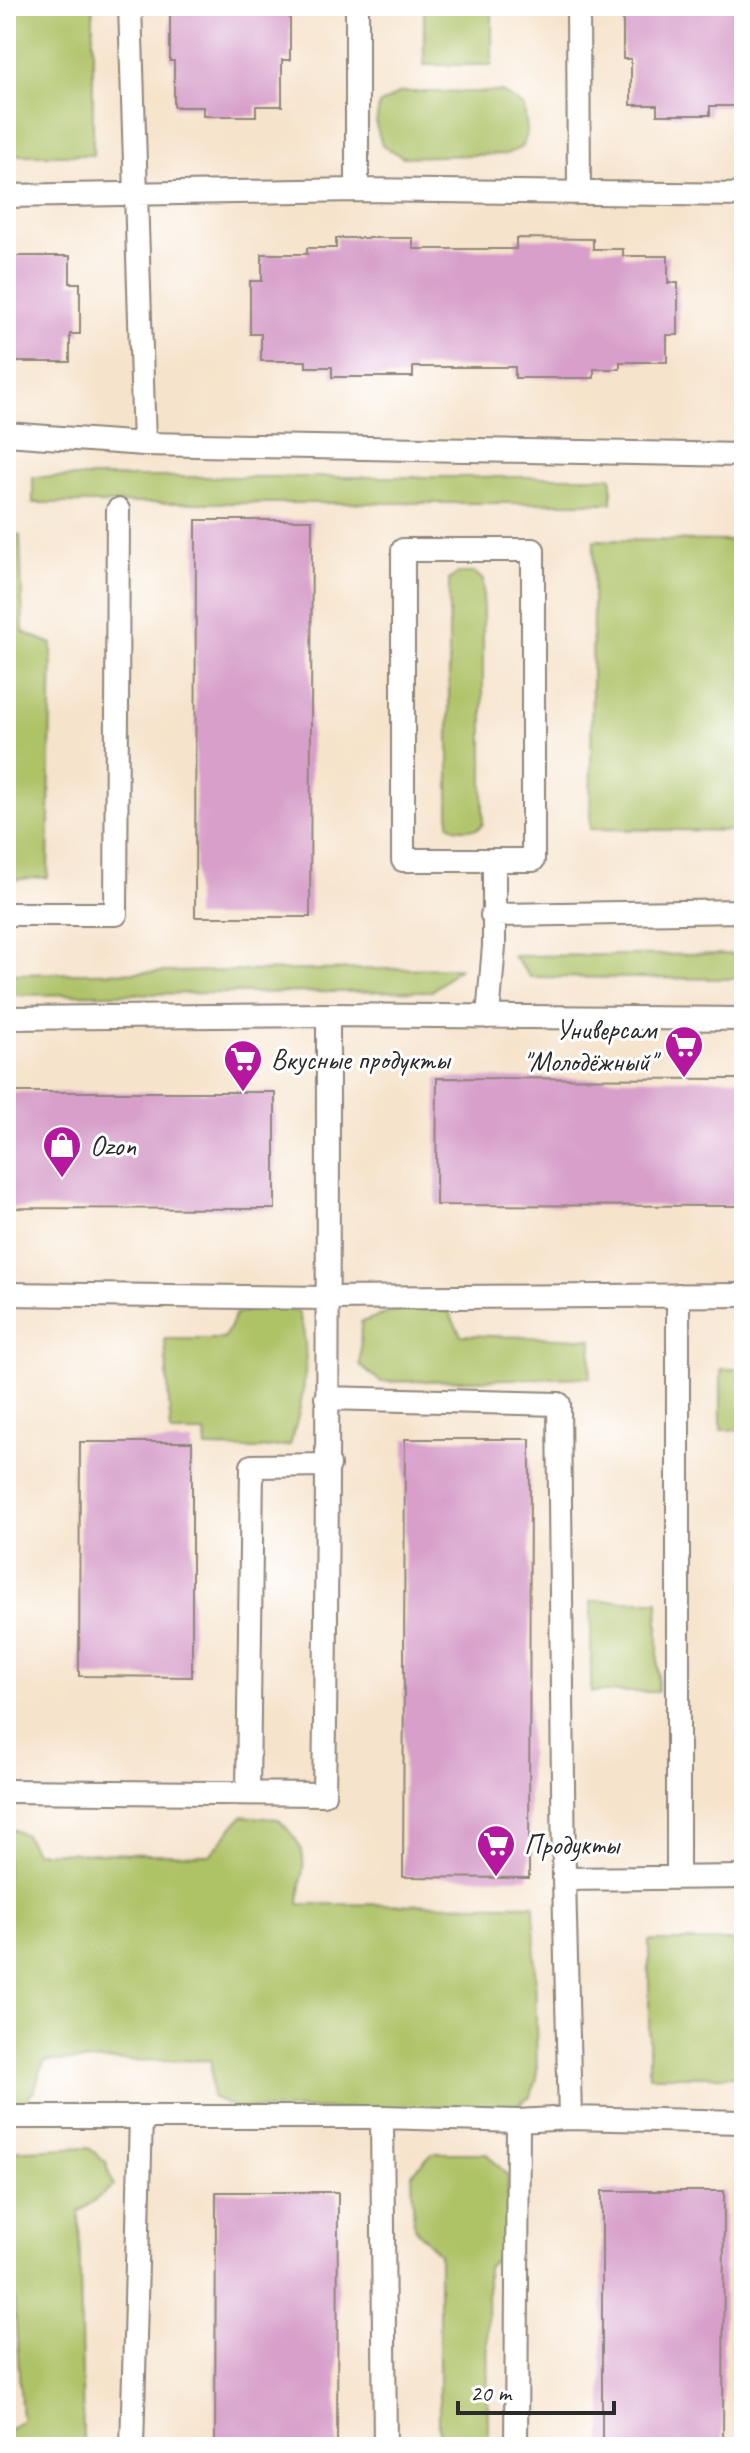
<svg xmlns="http://www.w3.org/2000/svg" width="750" height="2453" viewBox="0 0 750 2453" font-family="Caveat,sans-serif">
<style>
.green{fill:#aec266;stroke:#6c7648;stroke-width:2}
.building{fill:#d79fca}
.lines{fill:none;stroke-linecap:round;stroke-linejoin:round}
.service-casing{stroke:#90877b;stroke-width:26}
.service{stroke:#fff;stroke-width:22}
.labels{text-anchor:middle;stroke-width:6;stroke-linejoin:round;paint-order:stroke}
.poi-label{font-size:28px;fill:#2b2b2b;stroke:#fff;text-anchor:start}
</style>
<rect width="100%" height="100%" fill="#fff"/>
<filter id="ink" filterUnits="userSpaceOnUse"><feTurbulence type="fractalNoise" baseFrequency=".0125" numOctaves="2"/><feDisplacementMap in="SourceGraphic" scale="16" xChannelSelector="R" yChannelSelector="G"/><feConvolveMatrix kernelMatrix="1 2 1 2 8 2 1 2 1" color-interpolation-filters="sRGB"/></filter>
<filter id="wash" filterUnits="userSpaceOnUse"><feTurbulence type="fractalNoise" baseFrequency=".006" numOctaves="4" result="noise"/><feDisplacementMap in="SourceGraphic" scale="32" xChannelSelector="R" yChannelSelector="G"/><feGaussianBlur stdDeviation="1.8" result="paint"/><feColorMatrix in="noise" values="0 0 0 0 0 0 0 0 0 0 0 0 0 0 0 0 0 1.4 0 .05"/><feComposite in="paint" operator="in"/></filter>
<g filter="url(#wash)">
<rect width="100%" height="100%" fill="#f6e3cb"/>
<path class="green" d="M6,6h87v149h-87z
M424,6h68v59h-68z
M401,92h101l22,15 3,24 -5,16 -15,7 -104,3 -21,-12 -6,-20 3,-20z
M33,477h579v26h-579z
M6,535h14l3,97 29,12 -4,233 -42,3v-132l3,-2z
M594,540l150,1v290l-154,-2z
M458,573h17l8,7v244l-6,5h-20l-8,-5v-244z
M744,954v25l-214,-2 -17,-21z
M459,968l-27,23 -426,4v-21z
M266,1305l32,6c15,41 5,93 -8,134l-32,4 -52,-1 -1,-15h-34l-6,-94h59l11,-24z
M406,1307l42,4 13,24 131,4 -2,38 -209,5 -21,-17 1,-43z
M721,1369h23v61h-23z
M591,1601h67v91h-67z
M242,1816l36,3c36,36 24,40 21,85l235,1 3,175 -7,17 -19,12h-272l-27,-12 -1,-37 -167,1 -10,30 -10,11 -18,1v-277l19,9 10,17 175,3z
M649,1941h95v135h-95z
M88,2147l18,15 8,24 -35,26 4,228 13,7h-90v-15l16,-12 -13,-207 -3,-2v-60z
M432,2153h54l22,23 -1,71 -20,20 1,180h-49v-193l-25,-27 -2,-53z"/>
<g id="blocks">
<path class="building" d="M170,6h120v54h-8v46h-26v10h-53v-9h-29v-46h-4z
M623,6h120v54h-4v46h-29v9h-53v-10h-26v-46h-8z
M336,238h77v11h103v-11l77,1v10h30v7h45v27h10v52h-11v27h-47v7h-26v9h-79v-11h-102v10h-81v-10h-26v-6h-45v-27h-11v-53h12v-27h45v-6h29z
M6,256h64v27h10v51h-10v28h-64z
M196,520h116l-2,397h-115z
M437,1078l307,1v127l-308,-1z
M6,1092h269v117l-269,-1z
M405,1439h125l-1,439 -126,-1z
M80,1442h112v235l-113,-1z
M602,2191h122l-1,256h-121z
M216,2192h122l-1,255h-122z"/>
</g>
</g>
<g filter="url(#ink)">
<use href="#blocks" fill-opacity="0" stroke="#90877b" stroke-width="2"/>
<g class="lines">
<defs>
<path id="service" d="M130,6l14,438
M357,6v184
M578,6l1,187
M6,196l351,-6 387,5
M6,434l138,10 600,11
M403,550h130v310h-130z
M6,914h110l2,-404
M492,915l252,-4
M488,1017l6,-71v-86
M6,1018l322,-3 416,4
M6,1294l321,4 417,-3
M678,1295v581
M326,1398l233,6 5,475
M6,1791l318,3c4,-260 4,-519 4,-779
M248,1793l4,-327 77,-1
M6,2117h376l136,4 52,-3 174,4
M382,2117l3,330
M570,2118l-6,-239 180,-2
M132,2447l9,-330
M516,2447l2,-326"/>
</defs>
<use href="#service" class="service-casing"/>
<use href="#service" class="service"/>
</g>
</g>
<defs>
<symbol id="supermarket-pin" viewBox="-11 -11 22 30"><path d="M0 17L-7.5 6A9.5 9.5 0 1 1 7.5 6Z" fill="#b5179e" stroke="#fff"/><path d="M-6-5.5h2.5l.6 2H6L4.5 2H-2.5L-4.4-4H-6ZM-1.5 3.2a1.3 1.3 0 1 0 .1 0ZM3 3.2a1.3 1.3 0 1 0 .1 0Z" fill="#fff"/></symbol>
<symbol id="shop-pin" viewBox="-11 -11 22 30"><path d="M0 17L-7.5 6A9.5 9.5 0 1 1 7.5 6Z" fill="#b5179e" stroke="#fff"/><path d="M-5-2.5h2.3a2.7 3.5 0 0 1 5.4 0H5L5.5 6h-11ZM-1.5-2.5h3a1.5 2.3 0 0 0-3 0Z" fill="#fff"/></symbol>
</defs>
<g fill-rule="evenodd">
<use href="#supermarket-pin" x="662" y="1023" width="44" height="60"/>
<use href="#supermarket-pin" x="221" y="1037" width="44" height="60"/>
<use href="#shop-pin" x="40" y="1123" width="44" height="60"/>
<use href="#supermarket-pin" x="474" y="1822" width="44" height="60"/>
</g>
<g class="labels">
<g class="poi-label">
<text x="656" y="1039" text-anchor="end">Универсам<tspan x="656" dy="32">"Молодёжный"</tspan></text>
<text x="271" y="1069">Вкусные продукты</text>
<text x="90" y="1155">Ozon</text>
<text x="524" y="1854">Продукты</text>
</g>
</g>
<rect width="750" height="2453" fill="none" stroke="#fff" stroke-width="32"/>
<path d="M458 2401v12h156v-12" fill="none" stroke="#2b2b2b" stroke-width="4"/>
<text x="470" y="2401" font-size="24" fill="#2b2b2b" stroke="#ffffff" stroke-width="6" paint-order="stroke">20 m</text>
</svg>
